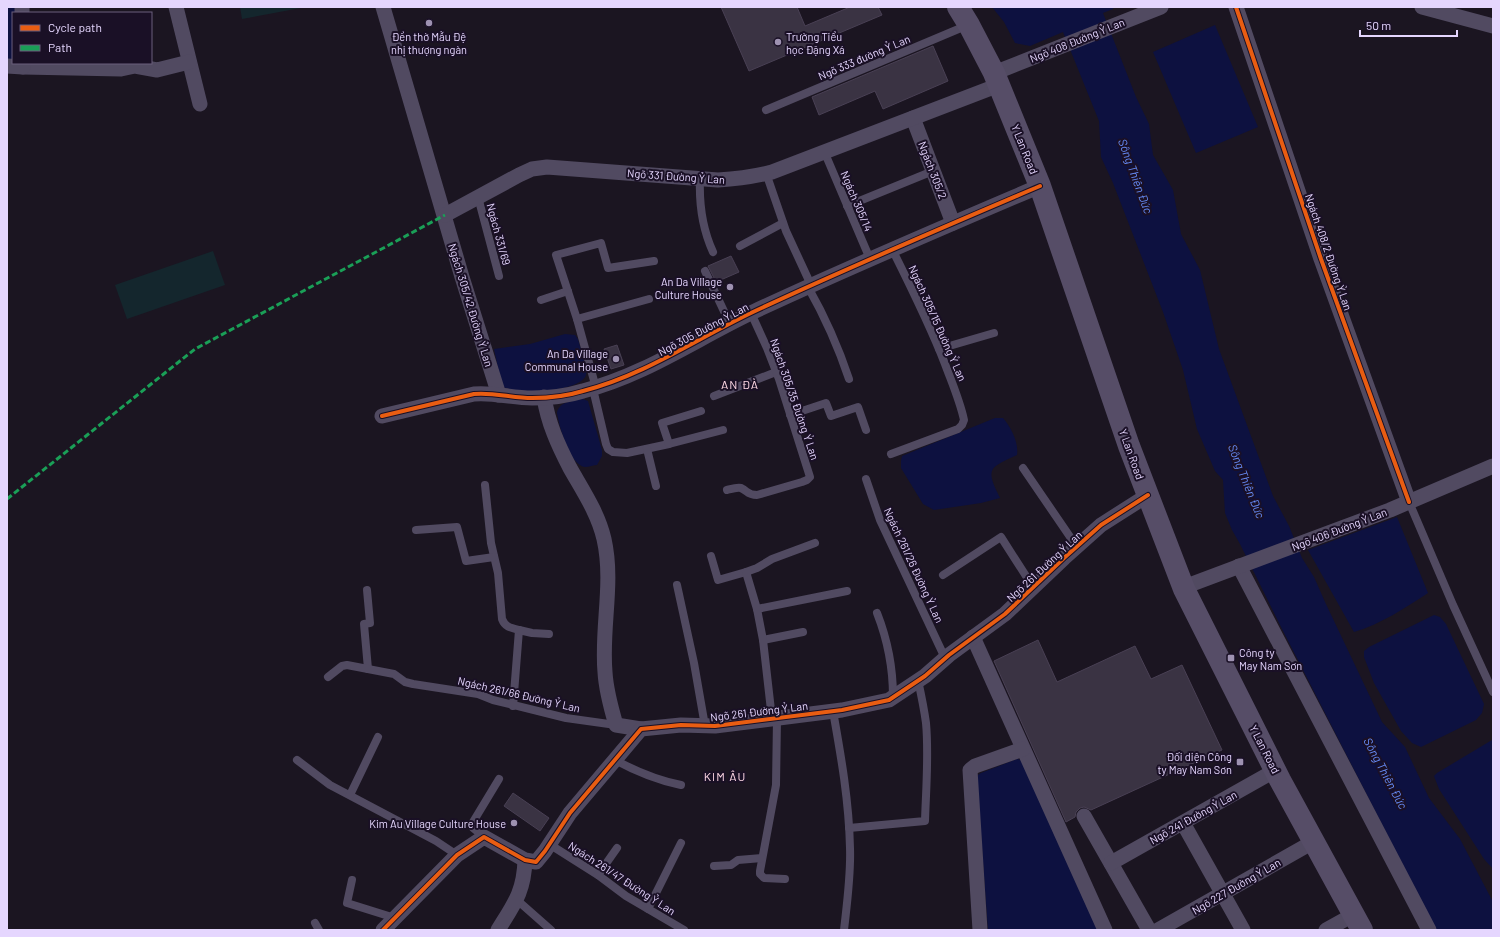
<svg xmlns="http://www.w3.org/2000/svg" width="1500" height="937" viewBox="0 0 1500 937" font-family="Barlow,sans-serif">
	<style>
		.green { fill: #14262d }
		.water { fill: #0d1140 }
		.building { fill: #3a3343; stroke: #494054 }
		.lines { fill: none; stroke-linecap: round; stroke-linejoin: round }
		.service { stroke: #514a61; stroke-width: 8 }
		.minor { stroke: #514a61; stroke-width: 15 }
		.secondary { stroke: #564d67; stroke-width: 22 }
		.quiet { stroke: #1a9f57; stroke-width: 3; stroke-dasharray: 6 3; stroke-linecap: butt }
		.cycleway-casing { stroke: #1a1026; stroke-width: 6 }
		.cycleway { stroke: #e95d12; stroke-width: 4 }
		.poi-dot { fill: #9e92b1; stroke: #1a1026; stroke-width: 1.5 }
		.labels { text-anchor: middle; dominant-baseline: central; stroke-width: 4; stroke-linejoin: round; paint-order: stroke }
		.poi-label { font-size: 11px; fill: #e5d6fe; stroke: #1a1026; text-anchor: end }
		.street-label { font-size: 11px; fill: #e5d6fe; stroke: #1a1026 }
		.water-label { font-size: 12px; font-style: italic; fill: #678dfa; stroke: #1a1026 }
		.neighbourhood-label { font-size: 12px; letter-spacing: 1px; fill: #fed8e5; stroke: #1a1026 }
	</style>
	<rect width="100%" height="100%" fill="#1b1521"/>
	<g class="green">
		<polygon points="240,7 306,7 242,19"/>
		<polygon points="213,251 225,285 127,319 115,285"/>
	</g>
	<g class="water">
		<polygon points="7,7 17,7 17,13 13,13 13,59 7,59"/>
		<polygon points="992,7 1114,7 1113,9 1103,13 1136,97 1149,124 1153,155 1173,190 1181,234 1200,270 1219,349 1273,496 1289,526 1302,558 1314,577 1325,602 1382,722 1405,747 1429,798 1460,839 1493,902 1493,930 1436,930 1282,629 1240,544 1232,530 1225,513 1223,480 1215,471 1197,429 1183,370 1163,312 1113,183 1101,157 1099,121 1063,32 1030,46 1015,43 1004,22"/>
		<polygon points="1215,25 1258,127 1196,153 1153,52"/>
		<path d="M 565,334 L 575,335 L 578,339 C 580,348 588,367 586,375 C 582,389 539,392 526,392 C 518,392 510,389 502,387 L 494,349 L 530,344 Z"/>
		<path d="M 583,399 L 588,401 L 602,450 L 602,456 L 597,465 C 594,465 589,467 585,467 C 569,465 559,425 557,413 C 559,401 574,401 583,399 Z"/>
		<path d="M 995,418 L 1003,418 C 1011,427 1019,443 1017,455 C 989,468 985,468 1000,498 L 981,503 L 934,510 L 923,504 L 901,468 L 901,461 L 902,456 Z"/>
		<path d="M 1397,517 L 1428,593 C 1405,608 1381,624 1354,632 L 1308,550 Z"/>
		<polygon points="1434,615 1440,617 1446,624 1484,704 1482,713 1476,720 1421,747 1412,743 1401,731 1374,683 1364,657 1364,651 1369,647"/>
		<polygon points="1492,740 1493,741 1493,869 1484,859 1439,789 1434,776 1437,773"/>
		<polygon points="1017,759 1021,760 1099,930 988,930 977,779 978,775 981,773"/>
	</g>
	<g class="building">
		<polygon points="721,7 797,7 805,26 850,7 878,7 882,15 749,71"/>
		<polygon points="933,46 948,81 883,109 875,91 819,115 812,97"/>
		<polygon points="731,256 739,272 716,282 708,266"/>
		<polygon points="617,345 624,365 611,369 604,349"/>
		<polygon points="1038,640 1057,682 1135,646 1151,679 1182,665 1222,750 1091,810 1084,807 1080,808 1076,812 1075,817 1066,822 994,661"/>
		<polygon points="513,793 549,818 540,831 504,806"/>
	</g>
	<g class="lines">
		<g class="service">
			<polyline points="766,110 968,25"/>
			<polyline points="824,151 870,259"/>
			<polyline points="766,173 786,231 811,285"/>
			<path d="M 700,179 C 699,205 702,228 713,252"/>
			<polyline points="478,197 499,276"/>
			<polyline points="847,206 933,171"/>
			<polyline points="740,246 783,223"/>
			<polyline points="705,271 730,324"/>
			<path d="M 808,287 C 825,317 838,346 849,379"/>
			<polyline points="541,300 568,291"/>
			<polyline points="577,319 649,299"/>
			<polyline points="939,349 994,333"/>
			<polyline points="596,388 577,319 556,255 601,243 608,268 654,261"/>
			<polyline points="593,389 606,444 608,449 613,452 627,453 669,444 723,430"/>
			<polyline points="714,396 776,372"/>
			<polyline points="790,415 826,403 831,416 858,407 866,430"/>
			<polyline points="669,444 662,423 701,411"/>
			<polyline points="647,449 656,486"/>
			<path d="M 891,454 L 958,429 L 962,425 L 964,420 C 960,401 952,383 945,364 C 930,325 911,287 892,249"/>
			<polyline points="1023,468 1077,547"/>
			<polyline points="866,479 880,520 945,658"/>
			<path d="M 485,485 L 491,543 L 498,573 L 502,619 C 505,627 511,628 519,630 L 513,706"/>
			<path d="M 727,490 C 731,489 737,487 741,488 C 748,491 747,495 757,495 L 802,482 L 807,480 L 810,477 L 779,379 L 767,348 L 751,313"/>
			<polyline points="1409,502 1453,605 1493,692"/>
			<polyline points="416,530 457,527 466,561 494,557"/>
			<polyline points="711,556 718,580 746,572"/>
			<polyline points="943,575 1001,537 1033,587"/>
			<polyline points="677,585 694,663 705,726"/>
			<polyline points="367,590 370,623 364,624 368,669"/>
			<polyline points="757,609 847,591"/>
			<path d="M 877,613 C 888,641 893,667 893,697"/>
			<polyline points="519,630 532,633 549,634"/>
			<polyline points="763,640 803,632"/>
			<polyline points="328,677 342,666 347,665 394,674 405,682 413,684 478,694 493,700 566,718 616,725"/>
			<path d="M 833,711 C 841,756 849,801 850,848 C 851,875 847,903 844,930"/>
			<polyline points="772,719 763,640 757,609 746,572 757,568 772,559 815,543"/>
			<polyline points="777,719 776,785 760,871 760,874 764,878 785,879"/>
			<polyline points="297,760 330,785 436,841 457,855"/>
			<path d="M 615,760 C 637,772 656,780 681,785"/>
			<polyline points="350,795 378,737"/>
			<path d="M 849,828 L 925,821 C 926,788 929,755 926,723 C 924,708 921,694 918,680"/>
			<polyline points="484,837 473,828 473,822 499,779"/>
			<polyline points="549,844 598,875 626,896 684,930"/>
			<polyline points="714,866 731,865 738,860 762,858"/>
			<polyline points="598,875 617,848"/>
			<polyline points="352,880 347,903 395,918"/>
			<polyline points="517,900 551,930"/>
			<polyline points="648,909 681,843"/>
			<polyline points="315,923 319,930"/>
		</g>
		<g class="minor">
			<polyline points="22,7 22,13"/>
			<polyline points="176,7 200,104"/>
			<polyline points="383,7 462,277 499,395"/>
			<polyline points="1236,7 1321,259 1409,502"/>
			<polyline points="1422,7 1493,26"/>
			<polyline points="23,63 23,67 121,69 135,66 157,70 189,62"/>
			<polyline points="7,66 23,67"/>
			<polyline points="994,73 1161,7"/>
			<polyline points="913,118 953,223"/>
			<path d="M 445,215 L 519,175 L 532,169 L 547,167 L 718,180 C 736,179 753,177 772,172 L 999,85"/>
			<path d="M 544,397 C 548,423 558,445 570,468 C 583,491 598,513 604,539 C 614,583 601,628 605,672 C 606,690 611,708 616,725 L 641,729"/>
			<path d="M 382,416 L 474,394 C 493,392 512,398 532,398 C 549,398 567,396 583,391 C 645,375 696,339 753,312 C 847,268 944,227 1040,186"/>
			<polyline points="1239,566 1429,930"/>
			<polyline points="1184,587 1390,510 1493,466"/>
			<polyline points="973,637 1105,930"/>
			<polyline points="1084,816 1149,930"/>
			<polyline points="1183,823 1243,930"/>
			<polyline points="1111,863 1276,770"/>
			<polyline points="383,930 457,855 484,837 525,860 536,862 545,851 570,813 641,729 681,725 715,726 842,710 889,700 925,676 949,655 1005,614 1064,558 1101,525 1148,495"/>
			<path d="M 498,930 C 514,904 524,892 525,860"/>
			<polyline points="980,930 970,770 975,766 1023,749"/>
			<polyline points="1158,930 1313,842"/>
			<polyline points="1326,930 1353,915"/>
		</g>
		<polyline class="secondary" points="958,7 969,25 994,73 1040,186 1129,446 1184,589 1280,780 1362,930"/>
		<polyline class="quiet" points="7,499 195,349 445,215"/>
		<g class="cycleway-casing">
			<g id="cycleway">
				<polyline points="1236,7 1321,259 1409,502"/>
				<path d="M 382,416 L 474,394 C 493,392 512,398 532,398 C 549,398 567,396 583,391 C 645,375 696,339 753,312 C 847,268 944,227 1040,186"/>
				<polyline points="383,930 457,855 484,837 525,860 536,862 545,851 570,813 641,729 681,725 715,726 842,710 889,700 925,676 949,655 1005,614 1064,558 1101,525 1148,495"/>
			</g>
		</g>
		<use href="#cycleway" class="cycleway"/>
	</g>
	<g class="poi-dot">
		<circle cx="429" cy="23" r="4"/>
		<circle cx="778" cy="42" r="4"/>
		<circle cx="730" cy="287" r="4"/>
		<circle cx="616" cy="359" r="4"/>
		<rect x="1227" y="654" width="8" height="8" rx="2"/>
		<rect x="1236" y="758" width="8" height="8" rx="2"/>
		<circle cx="514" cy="823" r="4"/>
	</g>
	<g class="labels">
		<g class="poi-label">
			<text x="429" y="36" text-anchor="middle">Đền thờ Mẫu Đệ<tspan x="429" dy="13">nhị thượng ngàn</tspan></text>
			<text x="786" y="36" text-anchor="start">Trường Tiểu<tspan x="786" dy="13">học Đặng Xá</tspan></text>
			<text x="722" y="281">An Da Village<tspan x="722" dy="13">Culture House</tspan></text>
			<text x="608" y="353">An Da Village<tspan x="608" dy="13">Communal House</tspan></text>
			<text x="1239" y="652" text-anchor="start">Công ty<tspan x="1239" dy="13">May Nam Sơn</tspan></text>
			<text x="1232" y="756">Đối diện Công<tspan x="1232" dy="13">ty May Nam Sơn</tspan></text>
			<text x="506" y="823">Kim Au Village Culture House</text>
		</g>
		<g class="street-label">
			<text transform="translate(1077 40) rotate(-22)">Ngõ 408 Đường Ỷ Lan</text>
			<text transform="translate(864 57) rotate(-23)">Ngõ 333 đường Ỷ Lan</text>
			<text transform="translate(1025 149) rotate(68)">Y Lan Road</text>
			<text transform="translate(933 170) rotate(69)">Ngách 305/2</text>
			<text transform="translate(676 176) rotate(4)">Ngõ 331 Đường Ỷ Lan</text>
			<text transform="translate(857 201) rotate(67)">Ngách 305/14</text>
			<text transform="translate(499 234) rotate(75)">Ngách 331/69</text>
			<text transform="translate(1329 252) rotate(71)">Ngách 408/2 Đường Ỷ Lan</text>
			<text transform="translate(471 305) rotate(73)">Ngách 305/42 Đường Ỷ Lan</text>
			<text transform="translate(938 323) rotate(66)">Ngách 305/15 Đường Ỷ Lan</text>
			<text transform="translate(703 329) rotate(-28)">Ngõ 305 Đường Ỷ Lan</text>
			<text transform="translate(795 399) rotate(71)">Ngách 305/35 Đường Ỷ Lan</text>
			<text transform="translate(1132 454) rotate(70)">Y Lan Road</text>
			<text transform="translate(1339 529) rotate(-21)">Ngõ 406 Đường Ỷ Lan</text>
			<text transform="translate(914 565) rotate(65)">Ngách 261/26 Đường Ỷ Lan</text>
			<text transform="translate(1044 566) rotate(-43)">Ngõ 261 Đường Ỷ Lan</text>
			<text transform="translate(519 694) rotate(13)">Ngách 261/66 Đường Ỷ Lan</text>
			<text transform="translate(759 711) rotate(-7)">Ngõ 261 Đường Ỷ Lan</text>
			<text transform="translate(1265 749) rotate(63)">Y Lan Road</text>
			<text transform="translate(1193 817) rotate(-29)">Ngõ 241 Đường Ỷ Lan</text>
			<text transform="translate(622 878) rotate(33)">Ngách 261/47 Đường Ỷ Lan</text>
			<text transform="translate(1236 886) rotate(-30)">Ngõ 227 Đường Ỷ Lan</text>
		</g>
		<g class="water-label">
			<text transform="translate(1136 176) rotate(70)">Sông Thiên Đức</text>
			<text transform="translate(1247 481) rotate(68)">Sông Thiên Đức</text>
			<text transform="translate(1386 773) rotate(62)">Sông Thiên Đức</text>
		</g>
		<g class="neighbourhood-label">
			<text x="740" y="384">AN ĐÀ</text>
			<text x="725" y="776">KIM ÂU</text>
		</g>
	</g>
	<rect width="1500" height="937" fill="none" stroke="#e5d6fe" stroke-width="16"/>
	<rect x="12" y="12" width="140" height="52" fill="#1a1026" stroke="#6b5f7c"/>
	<rect x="20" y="25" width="20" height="6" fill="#e95d12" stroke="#6b5f7c"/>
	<text x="48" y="32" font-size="12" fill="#e5d6fe">Cycle path</text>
	<rect x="20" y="45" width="20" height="6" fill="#1a9f57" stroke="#6b5f7c"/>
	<text x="48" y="52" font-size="12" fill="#e5d6fe">Path</text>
	<path d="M1360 30v6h97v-6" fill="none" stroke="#e5d6fe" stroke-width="2"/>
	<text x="1366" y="30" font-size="12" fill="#e5d6fe" stroke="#1a1026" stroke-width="3" paint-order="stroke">50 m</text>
</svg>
